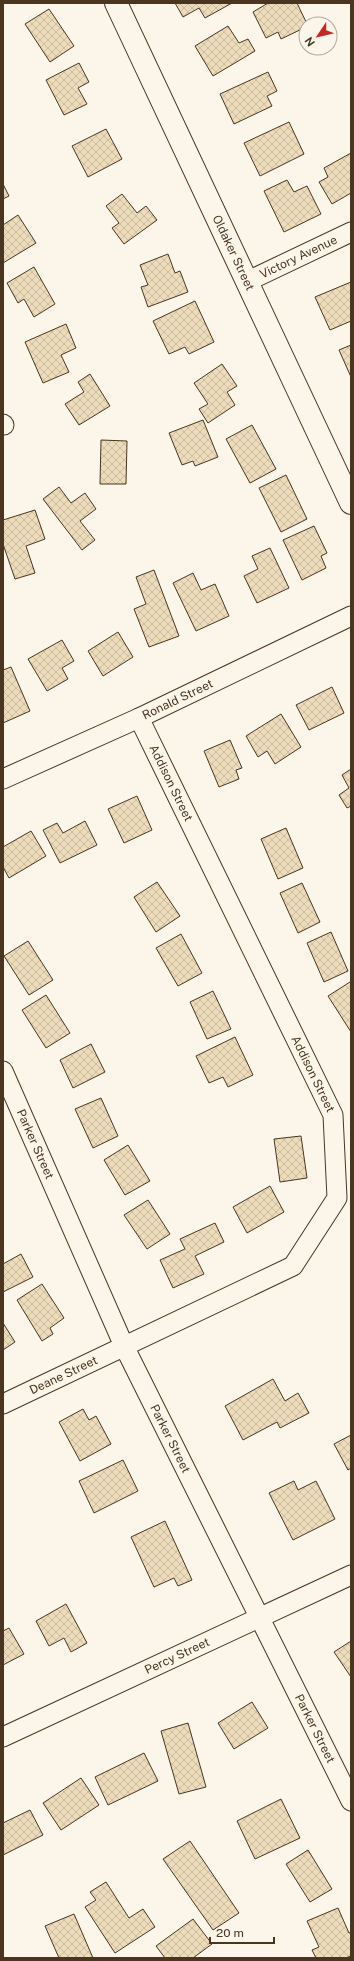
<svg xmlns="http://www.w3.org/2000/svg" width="354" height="1961" viewBox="0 0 354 1961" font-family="'Public Sans',sans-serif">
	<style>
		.building { fill: url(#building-cross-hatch); stroke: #4a3520 }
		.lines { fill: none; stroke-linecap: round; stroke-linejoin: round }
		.minor-casing { stroke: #4a3520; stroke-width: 21 }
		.tertiary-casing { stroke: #4a3520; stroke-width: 24 }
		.minor { stroke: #fbf6e9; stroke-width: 19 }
		.tertiary { stroke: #fbf6e9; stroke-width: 22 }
		.labels { text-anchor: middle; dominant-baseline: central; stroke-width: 3; stroke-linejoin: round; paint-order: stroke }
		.street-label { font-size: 12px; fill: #4a3520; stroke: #fbf6e9 }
	</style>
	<defs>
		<pattern id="building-cross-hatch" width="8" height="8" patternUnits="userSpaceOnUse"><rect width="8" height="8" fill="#ecdcbc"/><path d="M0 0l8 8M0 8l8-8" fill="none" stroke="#ccbda1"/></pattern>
	</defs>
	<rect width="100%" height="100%" fill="#fbf6e9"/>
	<g class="building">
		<polygon points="175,3 232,3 205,18 199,8 183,17"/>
		<polygon points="268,3 297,3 307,24 306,27 281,39 278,32 266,38 253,12"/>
		<polygon points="49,9 74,46 50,62 25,24"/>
		<polygon points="228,26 239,43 248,39 255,51 213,76 195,46"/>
		<polygon points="79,63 89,82 78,88 87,104 64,115 46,80"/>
		<polygon points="268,72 277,91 267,96 272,106 234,124 220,94"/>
		<polygon points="289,122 304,154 260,176 244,143"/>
		<polygon points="106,129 122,159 88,177 72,146"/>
		<polygon points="351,153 351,193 332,204 319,182 328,177 324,168"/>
		<polygon points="287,180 294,192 307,186 321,214 284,232 264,191"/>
		<polygon points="3,184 9,196 3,199"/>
		<polygon points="122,194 137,213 146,206 157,220 124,244 112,228 119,223 106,206"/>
		<polygon points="18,215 36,243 3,263 3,225"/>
		<polygon points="168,254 175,273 180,271 188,292 148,307 141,287 148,285 140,265"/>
		<polygon points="34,267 55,304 34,317 24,299 18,303 7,283"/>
		<polygon points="351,282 351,321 330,330 315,297"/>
		<polygon points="195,301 214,342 189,354 185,347 169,354 153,321"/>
		<polygon points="66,324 76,348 61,355 69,372 43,383 25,342"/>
		<polygon points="351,345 351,377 339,350"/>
		<polygon points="222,364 237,386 227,392 235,405 208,423 199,409 208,404 194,383"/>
		<polygon points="90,374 110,406 79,425 65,404 84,392 78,382"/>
		<polygon points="203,420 218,457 195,466 193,461 182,465 169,433"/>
		<polygon points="252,425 276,469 250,483 226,439"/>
		<polygon points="101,440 127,441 126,484 100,484"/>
		<polygon points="286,475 307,519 281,532 259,488"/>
		<polygon points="59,487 71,503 85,493 96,509 80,521 95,540 82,550 43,499"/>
		<polygon points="35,510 45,539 26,546 35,573 15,579 3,544 3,520"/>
		<polygon points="314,526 327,553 321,556 326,568 302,580 283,540"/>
		<polygon points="270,548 289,588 257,603 244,576 258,569 252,556"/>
		<polygon points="154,570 179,636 149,647 134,609 146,604 136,577"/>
		<polygon points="193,573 201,590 215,584 229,616 196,631 173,583"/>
		<polygon points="118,632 133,657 103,676 88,651"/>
		<polygon points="62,640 74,661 62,668 68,679 47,691 28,659"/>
		<polygon points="11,667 30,711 3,723 3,670"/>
		<polygon points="332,687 344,713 309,730 296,705"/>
		<polygon points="281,714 301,747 275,764 267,751 258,757 246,736"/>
		<polygon points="230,740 242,768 236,770 239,779 219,787 204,751"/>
		<polygon points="351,769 351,806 347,808 339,795 349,788 342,775"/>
		<polygon points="137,796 152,830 124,843 108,809"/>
		<polygon points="85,821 97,845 60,863 43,830 57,823 63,833"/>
		<polygon points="286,828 303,868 278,879 261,839"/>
		<polygon points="31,831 46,856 9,878 3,867 3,847"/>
		<polygon points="157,882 180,916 156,932 134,897"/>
		<polygon points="302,883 320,922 298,933 280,893"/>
		<polygon points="331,932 348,971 324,982 307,943"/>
		<polygon points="181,934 202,973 178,986 156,948"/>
		<polygon points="28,941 53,980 29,995 4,956"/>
		<polygon points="350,982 351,984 351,1032 328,996"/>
		<polygon points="213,991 231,1029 207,1039 190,1002"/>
		<polygon points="46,995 70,1033 46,1048 22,1010"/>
		<polygon points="235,1037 253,1075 228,1087 223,1077 209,1083 196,1056"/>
		<polygon points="91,1044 105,1072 73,1088 60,1060"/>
		<polygon points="101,1098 118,1136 93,1148 75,1109"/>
		<polygon points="301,1136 307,1178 280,1182 274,1139"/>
		<polygon points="128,1145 150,1181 125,1195 104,1160"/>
		<polygon points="270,1186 284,1212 247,1233 233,1207"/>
		<polygon points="148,1200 170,1234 147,1249 124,1215"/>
		<polygon points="215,1223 224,1242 195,1256 204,1274 173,1288 160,1260 185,1249 180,1239"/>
		<polygon points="21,1254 33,1277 3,1292 3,1264"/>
		<polygon points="42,1284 64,1318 50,1328 53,1334 42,1341 17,1300"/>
		<polygon points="3,1323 15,1342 3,1350"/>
		<polygon points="273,1379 285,1401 298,1393 309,1413 280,1428 277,1422 243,1440 225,1406"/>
		<polygon points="83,1409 89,1420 96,1416 111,1444 80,1461 59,1422"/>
		<polygon points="351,1435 351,1468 348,1470 334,1444"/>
		<polygon points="123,1460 138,1491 94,1513 79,1481"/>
		<polygon points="294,1481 298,1490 316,1481 335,1519 293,1540 269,1493"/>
		<polygon points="165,1521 192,1580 178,1586 174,1578 154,1587 131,1537"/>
		<polygon points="66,1604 87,1643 71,1652 64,1638 49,1646 36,1621"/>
		<polygon points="9,1628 24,1654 3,1665 3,1631"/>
		<polygon points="351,1641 351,1677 334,1652"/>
		<polygon points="252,1702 268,1728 234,1749 218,1723"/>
		<polygon points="188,1723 206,1787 179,1794 161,1731"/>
		<polygon points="144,1753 158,1781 108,1805 95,1777"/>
		<polygon points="81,1778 99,1805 61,1830 43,1803"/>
		<polygon points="281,1799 300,1838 255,1859 237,1821"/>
		<polygon points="30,1810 43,1835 3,1855 3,1823"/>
		<polygon points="190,1841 239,1913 213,1930 163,1859"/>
		<polygon points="308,1850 332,1889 310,1902 286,1864"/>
		<polygon points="106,1882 129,1918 143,1909 155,1927 115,1953 85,1907 96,1900 90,1892"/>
		<polygon points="338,1908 349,1933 351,1932 351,1956 346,1958 316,1958 312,1950 319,1947 307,1921"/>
		<polygon points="74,1914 93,1958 59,1958 45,1926"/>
		<polygon points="193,1919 212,1944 193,1958 165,1958 156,1946"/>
	</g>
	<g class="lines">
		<g class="minor-casing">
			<g id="minor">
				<path id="s1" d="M 246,282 L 351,232"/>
				<polyline points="3,424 4,425"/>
				<path id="s2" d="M 3,779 L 139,718 L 351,616"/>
				<path id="s3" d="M 3,1071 L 124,1346 L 351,1801"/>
				<path id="s4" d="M 3,1404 L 293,1266 L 337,1198 L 333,1115 L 139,718"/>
				<path id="s5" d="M 3,1737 L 351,1575"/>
			</g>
		</g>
		<g class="tertiary-casing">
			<g id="tertiary">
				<path id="s6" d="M 116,3 L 351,503"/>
			</g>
		</g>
		<use href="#minor" class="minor"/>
		<use href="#tertiary" class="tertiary"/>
	</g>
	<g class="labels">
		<g class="street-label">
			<text stroke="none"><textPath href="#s6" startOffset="276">Oldaker Street</textPath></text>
			<text stroke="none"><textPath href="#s1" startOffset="58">Victory Avenue</textPath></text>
			<text stroke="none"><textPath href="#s2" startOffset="192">Ronald Street</textPath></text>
			<text transform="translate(171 783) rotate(64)">Addison Street</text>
			<text transform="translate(313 1074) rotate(64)">Addison Street</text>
			<text stroke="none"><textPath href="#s3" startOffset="80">Parker Street</textPath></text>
			<text stroke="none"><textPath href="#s4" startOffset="67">Deane Street</textPath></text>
			<text stroke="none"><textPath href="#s3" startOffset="404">Parker Street</textPath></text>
			<text stroke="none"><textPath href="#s5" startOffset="192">Percy Street</textPath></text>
			<text stroke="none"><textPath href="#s3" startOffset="728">Parker Street</textPath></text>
		</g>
	</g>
	<rect width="354" height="1961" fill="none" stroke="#4a3520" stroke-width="8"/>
	<g transform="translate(318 36) rotate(235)"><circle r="19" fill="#fbf6e9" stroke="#b4a999"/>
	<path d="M0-3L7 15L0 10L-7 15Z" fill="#c62828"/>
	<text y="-6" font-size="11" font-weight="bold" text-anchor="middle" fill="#4a3520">N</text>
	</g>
	<path d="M210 1937v6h64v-6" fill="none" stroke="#4a3520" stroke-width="2"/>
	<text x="216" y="1937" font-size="12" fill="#4a3520" stroke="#fbf6e9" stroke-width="3" paint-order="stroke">20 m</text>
</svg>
